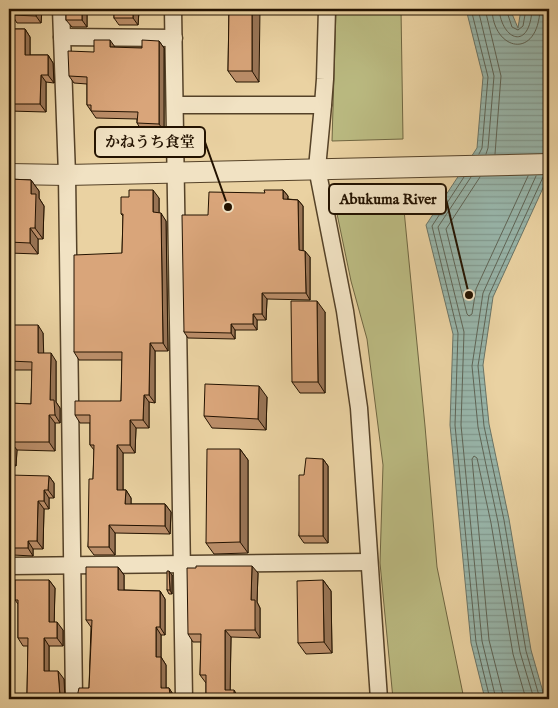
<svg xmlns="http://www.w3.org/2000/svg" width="558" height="708" viewBox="0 0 558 708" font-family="'IM FELL English','Noto Serif JP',serif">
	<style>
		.park { fill: #bbbb82; stroke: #6f6641 }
		.water { fill: url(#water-rules); stroke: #697467 }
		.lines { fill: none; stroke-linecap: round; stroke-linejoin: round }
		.shore { stroke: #5e6456; stroke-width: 1 }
		.minor-casing { stroke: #554228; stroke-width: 19 }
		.tertiary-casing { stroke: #554228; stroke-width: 22 }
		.minor { stroke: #f1e2c3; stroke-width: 16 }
		.tertiary { stroke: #f1e2c3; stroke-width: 20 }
		.wall { fill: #bb8e69; stroke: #231200 }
		.shaded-wall { fill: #987455; stroke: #231200 }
		.building { fill: #d9a57a; stroke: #231200 }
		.leader { fill: none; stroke: #231200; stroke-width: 2 }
		.callout-dot { fill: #231200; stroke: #f1e2c3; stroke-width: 2 }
		.callout { fill: #f1e2c3; stroke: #231200; stroke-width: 2 }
		.callout-label { font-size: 15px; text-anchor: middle; font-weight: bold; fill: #231200 }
	</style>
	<defs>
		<pattern id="water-rules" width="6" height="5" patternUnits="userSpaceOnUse" patternTransform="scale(1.25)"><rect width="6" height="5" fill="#98b6ab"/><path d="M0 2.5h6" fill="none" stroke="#839b91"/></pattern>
	</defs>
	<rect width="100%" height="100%" fill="#ead2a2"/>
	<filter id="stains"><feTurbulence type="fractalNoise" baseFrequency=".004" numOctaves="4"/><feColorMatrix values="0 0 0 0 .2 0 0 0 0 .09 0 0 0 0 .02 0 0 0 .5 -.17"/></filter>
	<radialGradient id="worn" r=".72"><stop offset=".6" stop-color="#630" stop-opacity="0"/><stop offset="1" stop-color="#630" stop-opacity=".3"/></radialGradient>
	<g class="park">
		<polygon points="336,9 401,9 403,139 332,141"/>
		<polygon points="336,209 404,210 425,426 437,567 464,699 393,699 380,563 383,465 367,339 351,281"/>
	</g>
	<polygon class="water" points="466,9 510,9 518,28 521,9 549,9 549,175 493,297 483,365 489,424 509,519 531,650 545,699 485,699 471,643 450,425 453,334 426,225 477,148 483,77"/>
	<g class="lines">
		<g class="shore">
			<polyline points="471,9 488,77 482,148 479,154"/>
			<polyline points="478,9 494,76 488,148 486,154"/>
			<polyline points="485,9 501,76 495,154"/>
			<path d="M 492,9 C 493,51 538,61 540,9"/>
			<path d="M 499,9 C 502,41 530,51 532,9"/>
			<polyline points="506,9 512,27 518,30 523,26 526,9"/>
			<polyline points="464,177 432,226 458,333 455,425 476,642 490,699"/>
			<polyline points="471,177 438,227 464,332 461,425 482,641 496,699"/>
			<polyline points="480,177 446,229 467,314 469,316 472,314 476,289 528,176"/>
			<polyline points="504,699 489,640 472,459 474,456 477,458 491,523 513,654 526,699"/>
			<polyline points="534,699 520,652 498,522 478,427 472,366 483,293 536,176"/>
			<polyline points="540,699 526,651 504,520 484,426 478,366 489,295 544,175"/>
		</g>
		<g class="minor-casing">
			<g id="minor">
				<polyline points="61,9 67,175 74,699"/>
				<polyline points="173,9 184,699"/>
				<polyline points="62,37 174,38"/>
				<polyline points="175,105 323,105 325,79 327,9"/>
				<polyline points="323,105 317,168 345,311 359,408 379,699"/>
				<polyline points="9,566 369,562"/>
			</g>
		</g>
		<g class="tertiary-casing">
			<polyline id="tertiary" points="9,174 67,175 549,164"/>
		</g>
		<use href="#minor" class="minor"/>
		<use href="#tertiary" class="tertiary"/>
	</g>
	<g class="wall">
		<polygon points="42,9 41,23 17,23 12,15"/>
		<polygon points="66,9 162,9 162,11 139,11 138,25 119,25 114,18 114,12 87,12 87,27 72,27 66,20"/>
		<polygon points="229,9 259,82 236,82 228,71"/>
		<polygon points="9,29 25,29 30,37 30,55 48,55 53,63 54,83 46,82 46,112 9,111"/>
		<polygon points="159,41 164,48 164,131 142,131 137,123 137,119 96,118 87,105 87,84 74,83 69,76 94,52 115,48 142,48"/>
		<polygon points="9,179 31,180 39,191 39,198 44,206 43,239 38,239 38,254 9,253"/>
		<polygon points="283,190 288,196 288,199 298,200 303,206 303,250 310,257 310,300 267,299 266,320 257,320 257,330 235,330 235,339 188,338 184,332 208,215 265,193"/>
		<polygon points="159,198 159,213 166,221 168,351 155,351 155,403 149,402 149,428 136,428 135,453 123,453 123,490 126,490 131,498 131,504 165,504 171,512 170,534 115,533 115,555 94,555 88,547 93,479 94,450 90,445 90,423 80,423 75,415 121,401 122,360 79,360 74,352 122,253 123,216 121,214"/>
		<polygon points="325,312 325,393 300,393 292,382"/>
		<polygon points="9,325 43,333 43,353 56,361 56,402 60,408 60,423 55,423 55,451 17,450 16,466 9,466 9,403 31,404 32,370 12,370 9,364"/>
		<polygon points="267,397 266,430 212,428 204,416"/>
		<polygon points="240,449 248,460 248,553 214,554 206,543"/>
		<polygon points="323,459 328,466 328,543 304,543 299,536 304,475"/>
		<polygon points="49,476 54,483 54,498 49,498 49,509 44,509 43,549 33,549 33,556 13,555 9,550 9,548"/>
		<polygon points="118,567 124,575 124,590 160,591 165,599 165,635 161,635 161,657 166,665 166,688 169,688 174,696 175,699 73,699 89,688 91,627 86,620"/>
		<polygon points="258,573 257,602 260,608 260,638 231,637 230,690 239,698 239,699 206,699 206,683 200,675 201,642 193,642 188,634"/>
		<polygon points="172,575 172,594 169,594 167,590"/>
		<polygon points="49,580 55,588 54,622 63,630 63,646 49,646 49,671 64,679 65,699 18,699 27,694 28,646 23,646 18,638 18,604 15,600"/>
		<polygon points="323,580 331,591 332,653 306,654 298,643"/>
	</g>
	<g class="shaded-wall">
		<polygon points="36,9 42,9 41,23 36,16"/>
		<polygon points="82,9 85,9 87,12 87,27 82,20"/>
		<polygon points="133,9 137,9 139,11 138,25 133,18"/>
		<polygon points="252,9 260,9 259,82 252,71"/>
		<polygon points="25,29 30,37 30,62 25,55"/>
		<polygon points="110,40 115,47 110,47"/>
		<polygon points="159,41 164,48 164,131 159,124"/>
		<polygon points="48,55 53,63 54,83 48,75"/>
		<polygon points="41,75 46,82 46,112 40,104"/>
		<polygon points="31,180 39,191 39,198 44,206 43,239 35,228 31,194"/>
		<polygon points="153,190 159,198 159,220 153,212"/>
		<polygon points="283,190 288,196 287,205 283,199"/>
		<polygon points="298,200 303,206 303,257 299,250"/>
		<polygon points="161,213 166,221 168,351 163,343"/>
		<polygon points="30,228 38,239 38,254 30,243"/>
		<polygon points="305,251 310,257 310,300 306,293"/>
		<polygon points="262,293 267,299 266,320 262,314"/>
		<polygon points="317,301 325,312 325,393 318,382"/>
		<polygon points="253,314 257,320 257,330 253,324"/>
		<polygon points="231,324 235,330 235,339 231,333"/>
		<polygon points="38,325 43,333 44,361 38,353"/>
		<polygon points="150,343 155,351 155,403 149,395"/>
		<polygon points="51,353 56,361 56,402 60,408 60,423 55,415 50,400"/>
		<polygon points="259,386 267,397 266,430 258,419"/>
		<polygon points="144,395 149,402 149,428 143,420"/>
		<polygon points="49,415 55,423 55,451 49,442"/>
		<polygon points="130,420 136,428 135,453 130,445"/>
		<polygon points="11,442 17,450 16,466 11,458"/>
		<polygon points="117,445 123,453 123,498 117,490"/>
		<polygon points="240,449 248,460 248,553 240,542"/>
		<polygon points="323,459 328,466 328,543 323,536"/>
		<polygon points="49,476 54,483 54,498 48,490"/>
		<polygon points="44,490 49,498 49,509 44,501"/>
		<polygon points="126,490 131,498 131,511 125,504"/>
		<polygon points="38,501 44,509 43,549 37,541"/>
		<polygon points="165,504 171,512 170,534 165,526"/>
		<polygon points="109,525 115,533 115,555 109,547"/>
		<polygon points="28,541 33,549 33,556 28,548"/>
		<polygon points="252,566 258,573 257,602 260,608 260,638 255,630 251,600"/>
		<polygon points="118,567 124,575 124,598 118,590"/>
		<polygon points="169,571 172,575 172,594 170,590"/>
		<polygon points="49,580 55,588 54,630 49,622"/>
		<polygon points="323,580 331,591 332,653 324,642"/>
		<polygon points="160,591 165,599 165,635 160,627"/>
		<polygon points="57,622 63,630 63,646 57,638"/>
		<polygon points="156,627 161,635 161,657 166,665 166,696 161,688 156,657"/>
		<polygon points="225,630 231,637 230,698 225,690"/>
		<polygon points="44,638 49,646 49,679 44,671"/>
		<polygon points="58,671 64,679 65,699 62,699 60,696"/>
		<polygon points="169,688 174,696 175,699 171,699"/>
		<polygon points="234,690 239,698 239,699 234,699"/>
	</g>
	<g class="building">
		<polygon points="12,9 36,9 36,16 12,15"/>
		<rect x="66" y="9" width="16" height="11"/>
		<rect x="114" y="9" width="19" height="9"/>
		<polygon points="229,9 252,9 252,71 228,71"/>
		<polygon points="9,29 25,29 25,55 48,55 48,75 41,75 40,104 9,104"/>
		<polygon points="94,40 110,40 110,47 142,48 142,40 159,41 159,124 137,123 138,112 91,111 91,105 87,105 87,77 69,76 68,51 94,52"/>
		<polygon points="9,179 31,180 31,194 36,194 35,228 30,228 30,243 9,242"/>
		<polygon points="129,190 153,190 153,212 161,213 163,343 150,343 149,395 144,395 143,420 130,420 130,445 117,445 117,490 126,490 125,504 165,504 165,526 109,525 109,547 88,547 89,479 93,479 94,445 90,445 90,415 75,415 75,401 121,401 122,352 74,352 74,255 122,253 123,214 121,214 121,197 129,197"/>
		<polygon points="264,190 283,190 283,199 298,200 299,250 305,251 306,293 262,293 262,314 253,314 253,324 231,324 231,333 184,332 182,215 208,215 209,192 265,193"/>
		<polygon points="291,301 317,301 318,382 292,382"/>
		<polygon points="9,325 38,325 38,353 51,353 50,400 54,400 55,415 49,415 49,442 11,442 11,458 9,458 9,403 31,404 32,362 9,361"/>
		<polygon points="205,384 259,386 258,419 204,416"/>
		<polygon points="207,449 240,449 240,542 206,543"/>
		<polygon points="306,458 323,459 323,536 299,536 299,475 304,475"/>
		<polygon points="9,475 49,476 48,490 44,490 44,501 38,501 37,541 28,541 28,548 9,548"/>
		<polygon points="196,566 252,566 251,600 255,600 255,630 225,630 225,690 234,690 234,699 206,699 206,675 200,675 201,634 188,634 187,568 196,568"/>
		<polygon points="86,567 118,567 118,590 160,591 160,627 156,627 156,657 161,657 161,688 169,688 171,699 73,699 77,697 79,688 89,688 92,620 86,620"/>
		<polygon points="167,571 169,571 170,590 167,590"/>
		<polygon points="15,580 49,580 49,622 57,622 57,638 44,638 44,671 58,671 60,696 63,699 18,699 18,694 27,694 28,638 18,638 18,600 15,600"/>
		<polygon points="323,580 324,642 298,643 297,581"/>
	</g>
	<path class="leader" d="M228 207L205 142M469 295L446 199"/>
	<g class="callout-dot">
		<circle cx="228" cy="207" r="5"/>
		<circle cx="469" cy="295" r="5"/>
	</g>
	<g class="callout">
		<rect x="95" y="127" width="110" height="30" rx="5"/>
		<rect x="329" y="184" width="117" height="30" rx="5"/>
	</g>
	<g class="callout-label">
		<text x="150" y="147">かねうち食堂</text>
		<text x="388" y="204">Abukuma River</text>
	</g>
	<rect width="558" height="708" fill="none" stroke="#ead2a2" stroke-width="30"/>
	<rect x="10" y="10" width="538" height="688" fill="none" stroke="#231200" stroke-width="2.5"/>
	<rect x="15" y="15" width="528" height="678" fill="none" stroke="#231200"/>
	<rect width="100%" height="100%" filter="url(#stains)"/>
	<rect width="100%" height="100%" fill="url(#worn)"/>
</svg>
